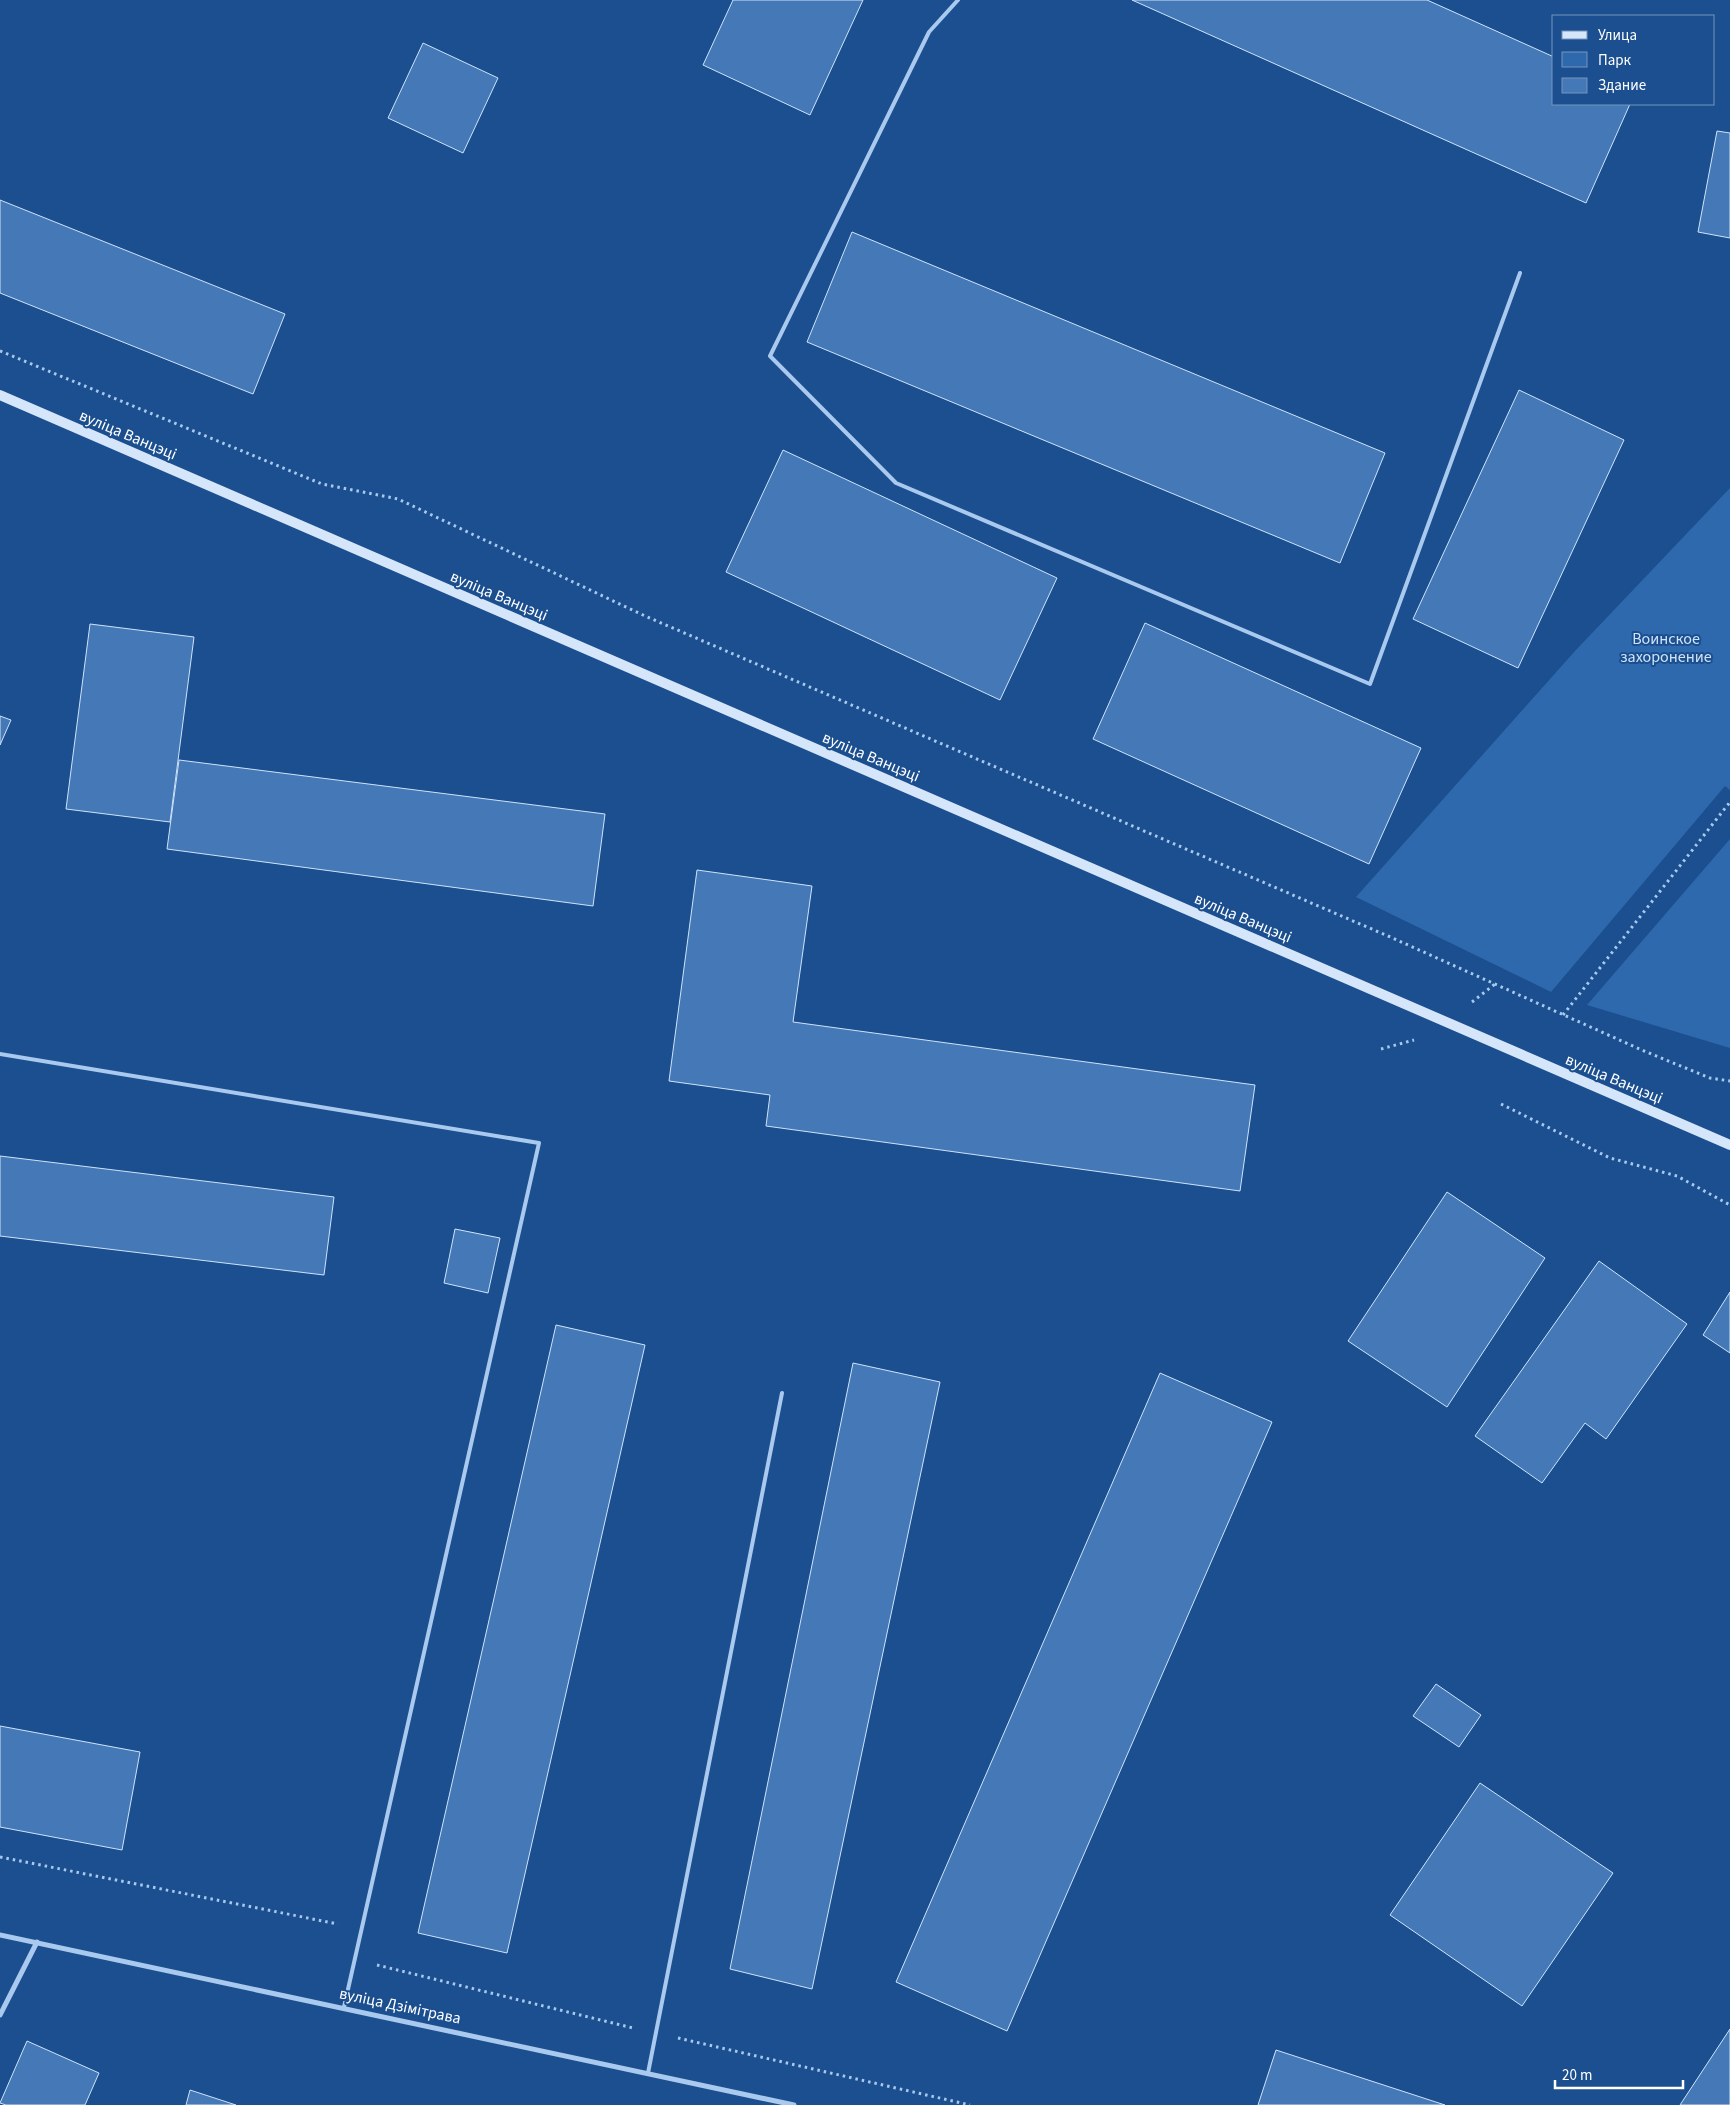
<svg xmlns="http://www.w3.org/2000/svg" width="1730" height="2105" viewBox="0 0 1730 2105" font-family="'Source Sans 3',sans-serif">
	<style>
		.green { fill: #2e69ad }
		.building { fill: #4478b7; stroke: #cfe3fa }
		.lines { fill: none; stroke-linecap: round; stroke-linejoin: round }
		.path { stroke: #a9c9ee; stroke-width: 3; stroke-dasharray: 2.5 4; stroke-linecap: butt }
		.service { stroke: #a9c9ee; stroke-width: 4 }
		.minor { stroke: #a9c9ee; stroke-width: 5 }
		.secondary { stroke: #d6e6fa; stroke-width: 10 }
		.labels { text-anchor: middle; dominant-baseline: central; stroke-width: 4; stroke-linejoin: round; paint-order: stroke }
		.street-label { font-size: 16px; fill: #fff; stroke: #1b4f8f }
		.park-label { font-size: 16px; fill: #cfe3fa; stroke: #1b4f8f }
	</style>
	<rect width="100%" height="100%" fill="#1b4f8f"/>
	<g class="green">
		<polygon points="1730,488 1730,790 1725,786 1551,992 1356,897 1575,651"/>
		<polygon points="1730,839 1730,1048 1587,1005"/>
	</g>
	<g class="building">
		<polygon points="733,0 863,0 810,115 703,65"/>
		<polygon points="1132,0 1427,0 1554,57 1554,104 1630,104 1586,203"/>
		<polygon points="423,43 498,78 463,153 388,118"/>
		<polygon points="1717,131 1730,133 1730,238 1698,232"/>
		<polygon points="0,200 285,314 253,394 0,293"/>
		<polygon points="852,232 1385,453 1340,563 807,342"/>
		<polygon points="1519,390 1624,440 1518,668 1413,619"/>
		<polygon points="783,450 1057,578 1000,700 726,572"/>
		<polygon points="1145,623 1421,748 1369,864 1093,739"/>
		<polygon points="90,624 194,637 170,822 66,809"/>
		<polygon points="0,716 11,720 0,745"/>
		<polygon points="179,760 605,814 593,906 167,849"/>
		<polygon points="697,870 812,886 793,1022 1255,1085 1240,1191 766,1126 770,1095 669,1081"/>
		<polygon points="0,1156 334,1197 324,1275 0,1236"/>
		<polygon points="1447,1192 1545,1258 1447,1407 1348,1341"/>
		<polygon points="455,1229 500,1238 488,1293 444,1283"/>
		<polygon points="1599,1261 1687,1324 1606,1439 1585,1423 1542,1483 1475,1436"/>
		<polygon points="1730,1292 1730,1353 1703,1335"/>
		<polygon points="556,1325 645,1345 507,1953 418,1933"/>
		<polygon points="853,1363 940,1382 812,1989 730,1969"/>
		<polygon points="1160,1373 1272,1422 1007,2031 896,1982"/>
		<polygon points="1436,1684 1481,1715 1459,1747 1413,1716"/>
		<polygon points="0,1726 140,1752 122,1850 0,1827"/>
		<polygon points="1480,1783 1613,1873 1522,2006 1390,1915"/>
		<polygon points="1730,2029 1730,2105 1680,2105"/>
		<polygon points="27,2041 99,2073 85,2105 6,2105 0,2103"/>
		<polygon points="1276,2050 1445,2105 1258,2105"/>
		<polygon points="190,2090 236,2105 186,2105"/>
	</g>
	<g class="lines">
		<g class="path">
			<polyline points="0,351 322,484 398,499 645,616 1388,936 1644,1051 1710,1078 1730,1081"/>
			<polyline points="1472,1002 1495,984"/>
			<polyline points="1563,1015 1730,802"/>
			<polyline points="1381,1049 1414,1040"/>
			<polyline points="1501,1104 1610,1158 1677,1176 1730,1205"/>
			<polyline points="0,1857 338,1924"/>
			<polyline points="377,1965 633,2028"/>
			<polyline points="678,2038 970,2105"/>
		</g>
		<g class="service">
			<polyline points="958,0 929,32 770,356 896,483 1370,684 1520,273"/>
			<polyline points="0,1054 539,1143 344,2007"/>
			<polyline points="648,2073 782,1393"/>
		</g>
		<g class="minor">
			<polyline points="0,1935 794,2105"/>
			<polyline points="0,2015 37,1942"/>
		</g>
		<polyline class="secondary" points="0,395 1730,1145"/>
	</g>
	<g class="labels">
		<g class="street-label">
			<text transform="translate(128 435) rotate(23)">вуліца Ванцэці</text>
			<text transform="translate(499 596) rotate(23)">вуліца Ванцэці</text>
			<text transform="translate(871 757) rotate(23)">вуліца Ванцэці</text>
			<text transform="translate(1243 918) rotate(23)">вуліца Ванцэці</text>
			<text transform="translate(1614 1079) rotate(23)">вуліца Ванцэці</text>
			<text transform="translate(400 2006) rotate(12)">вуліца Дзімітрава</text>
		</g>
		<g class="park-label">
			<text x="1666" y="639">Воинское<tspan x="1666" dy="18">захоронение</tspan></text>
		</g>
	</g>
	<rect x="1552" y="15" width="162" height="90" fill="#1b4f8f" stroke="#7695bc"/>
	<rect x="1562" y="31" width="25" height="8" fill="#d6e6fa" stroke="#7695bc"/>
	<text x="1598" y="40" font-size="15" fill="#ffffff">Улица</text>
	<rect x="1562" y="52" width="25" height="15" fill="#2e69ad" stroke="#7695bc"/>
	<text x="1598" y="65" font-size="15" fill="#ffffff">Парк</text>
	<rect x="1562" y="78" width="25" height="15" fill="#4478b7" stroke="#7695bc"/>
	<text x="1598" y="90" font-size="15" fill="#ffffff">Здание</text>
	<path d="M1555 2080v8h128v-8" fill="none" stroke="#ffffff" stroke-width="2.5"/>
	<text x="1562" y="2080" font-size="15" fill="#ffffff" stroke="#1b4f8f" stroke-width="4" paint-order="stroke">20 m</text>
</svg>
